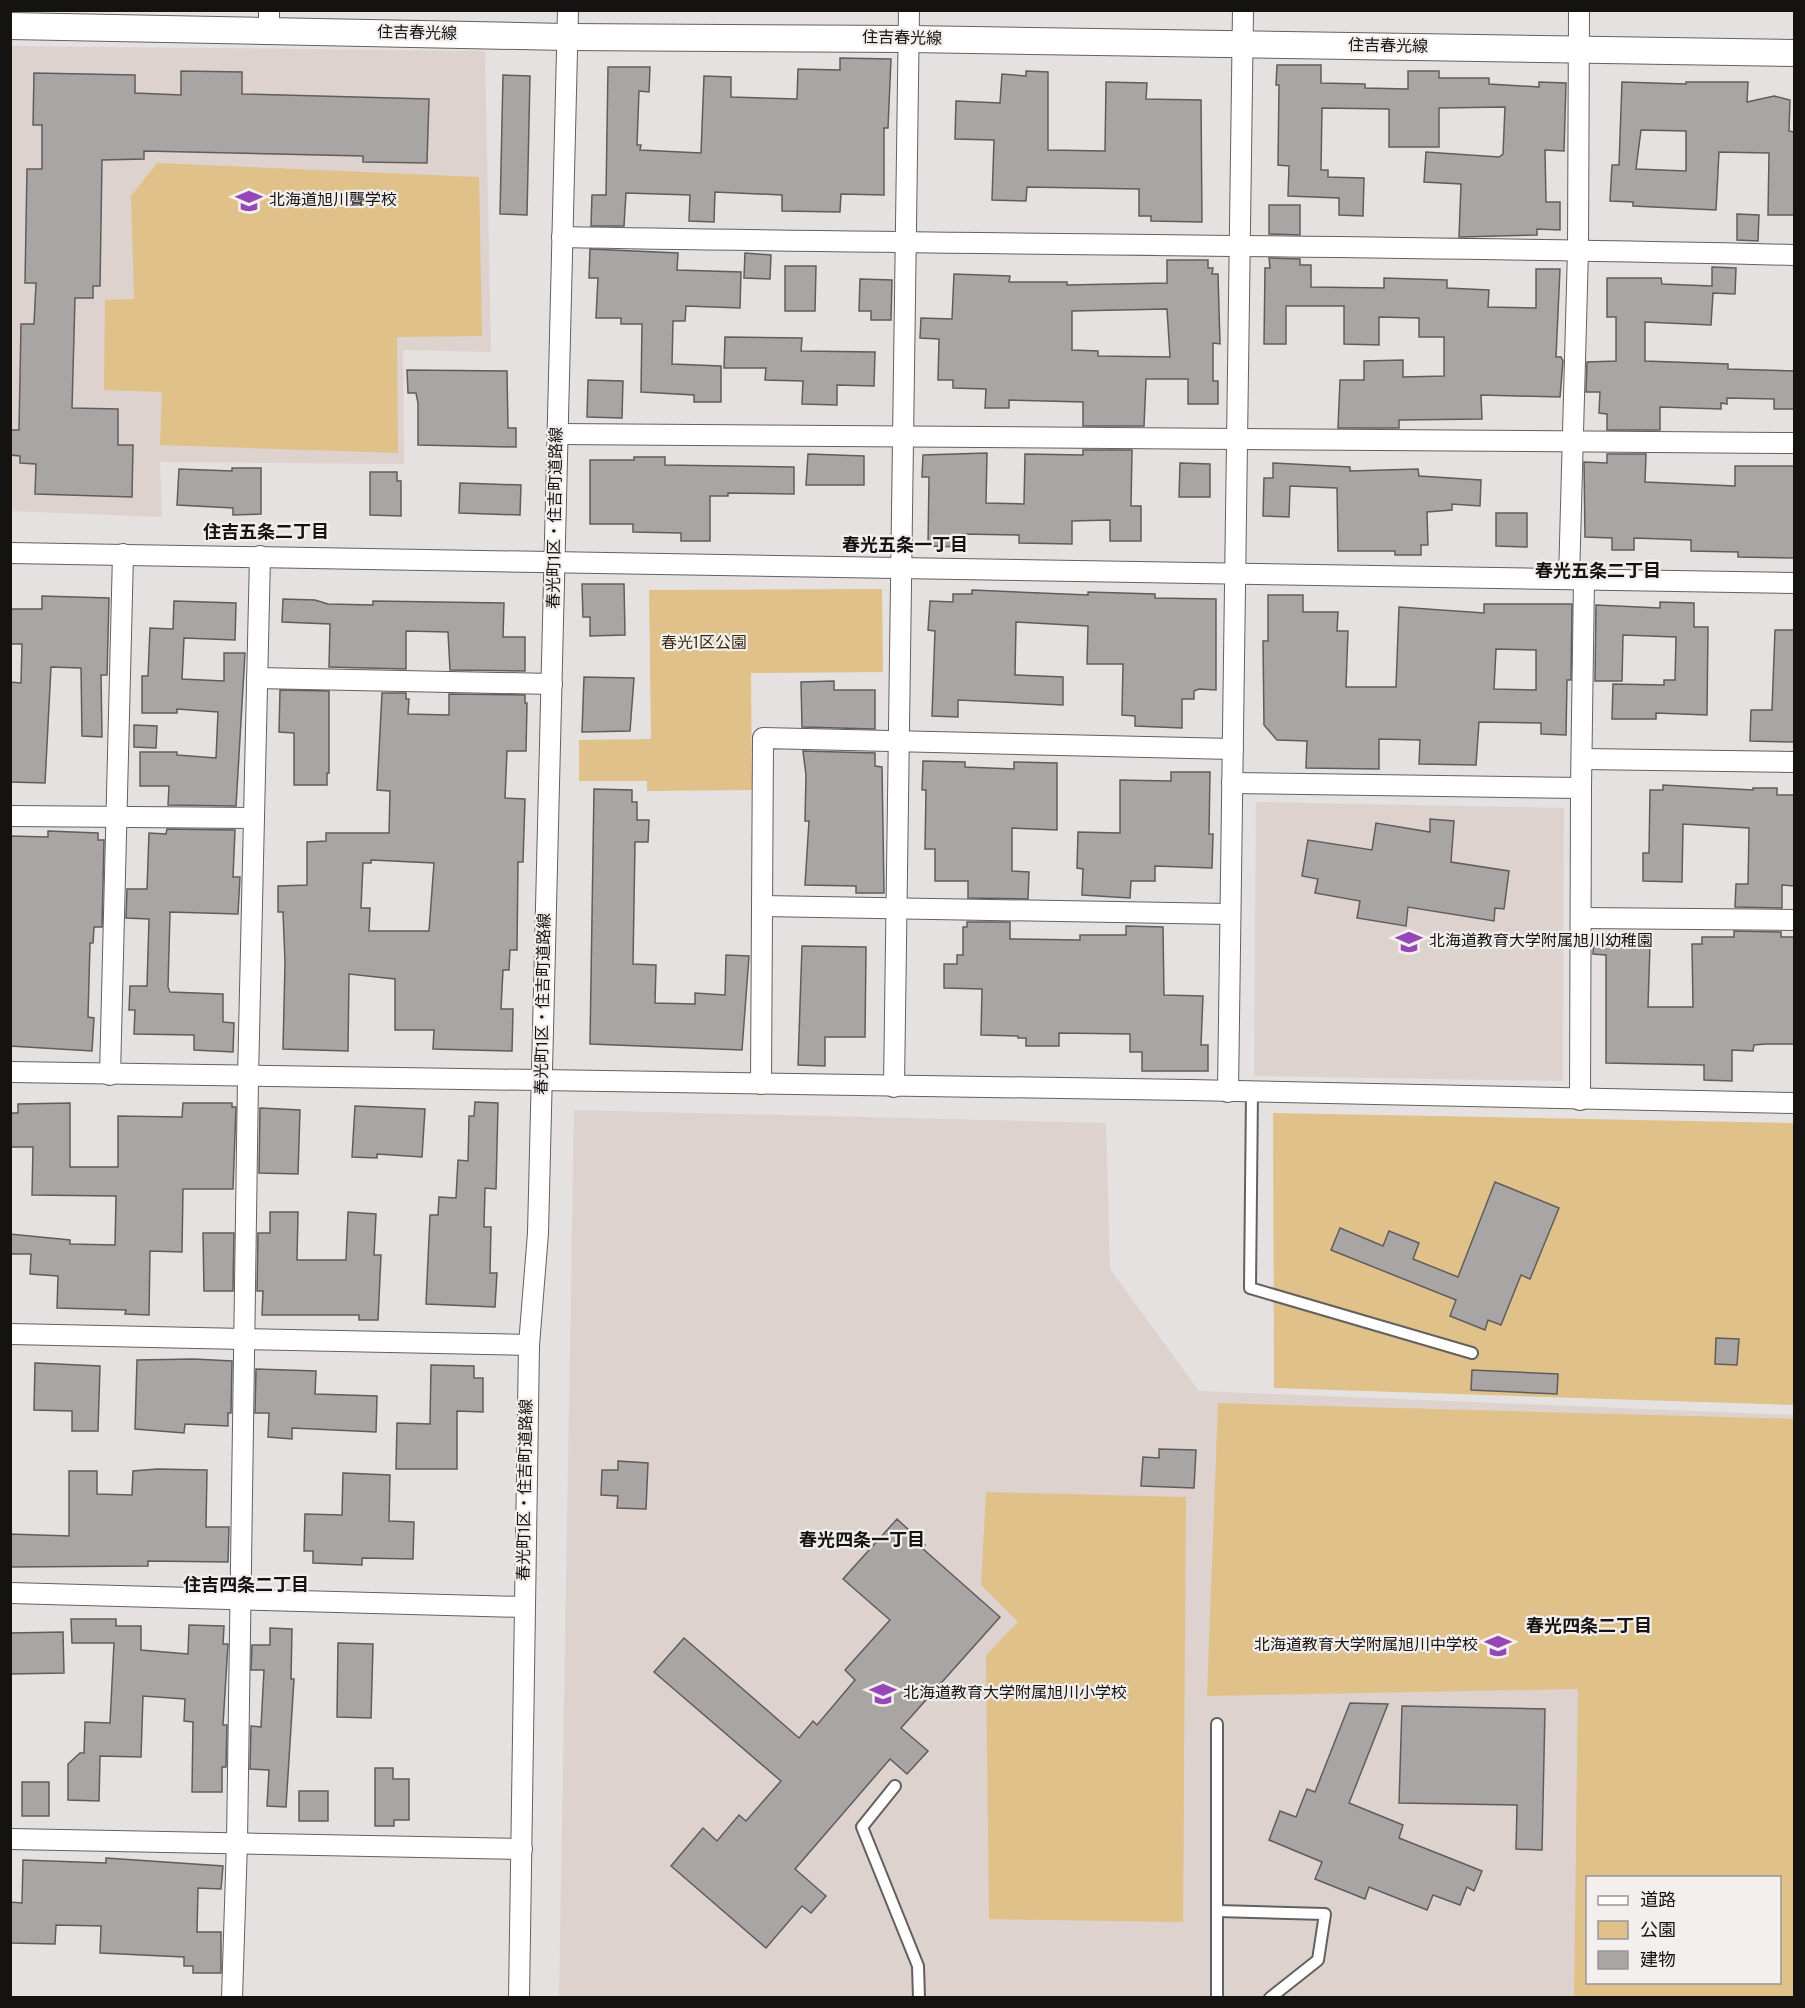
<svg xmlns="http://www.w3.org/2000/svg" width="1805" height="2008" viewBox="0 0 1805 2008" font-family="Overpass,'Noto Sans JP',sans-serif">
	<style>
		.built { fill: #ddd2cd; fill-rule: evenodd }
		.green { fill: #dfc189; fill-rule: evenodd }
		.building { fill: #a8a5a4; stroke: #605d5c; stroke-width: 1.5; fill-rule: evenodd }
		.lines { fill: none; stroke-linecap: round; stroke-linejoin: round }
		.service-casing { stroke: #63615f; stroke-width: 14 }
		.minor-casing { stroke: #63615f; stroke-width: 22 }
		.tertiary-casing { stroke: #63615f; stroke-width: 28 }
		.service { stroke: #fff; stroke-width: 10 }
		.minor { stroke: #fff; stroke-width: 20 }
		.tertiary { stroke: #fff; stroke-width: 26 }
		.labels { text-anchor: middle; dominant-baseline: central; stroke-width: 4.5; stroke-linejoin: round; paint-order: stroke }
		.street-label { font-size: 16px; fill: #141312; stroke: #f2efed }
		.poi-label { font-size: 16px; fill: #141312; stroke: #f2efed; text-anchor: start }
		.park-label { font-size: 16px; fill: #3a2b0e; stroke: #f2efed }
		.neighbourhood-label { font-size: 18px; font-weight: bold; fill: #141312; stroke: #f2efed }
	</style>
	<rect width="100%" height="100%" fill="#e5e1e0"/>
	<g class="built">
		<polygon points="11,46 485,51 491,352 403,350 404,464 160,462 162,517 11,511"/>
		<polygon points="1256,802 1564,808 1563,1081 1254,1076"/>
		<path d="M 574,1110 L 1106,1123 L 1110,1269 L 1199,1391 L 1794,1415 L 1794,1997 L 559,1998 ZM 1588,1878 L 1780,1878 L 1780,1982 L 1588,1982 Z"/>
	</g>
	<g class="green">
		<polygon points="157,163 479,177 482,336 397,337 398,453 160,445 162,392 104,390 105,300 134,299 131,196"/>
		<polygon points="882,589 883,672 751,673 752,790 647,791 647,781 579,781 579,740 651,739 649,590"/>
		<polygon points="1273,1113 1794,1123 1794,1405 1274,1388"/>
		<path d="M 1218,1403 L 1794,1419 L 1794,1997 L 1574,1997 L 1578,1689 L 1207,1696 ZM 1588,1878 L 1780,1878 L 1780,1982 L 1588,1982 Z"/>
		<polygon points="986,1492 1186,1497 1183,1922 989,1919 986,1655 1018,1622 981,1585"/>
	</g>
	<g class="building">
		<polygon points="840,58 891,59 888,128 884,128 884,195 841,194 840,212 782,211 782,195 715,192 714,222 689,221 690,195 626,193 624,226 591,226 592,195 606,195 608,67 650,67 649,92 639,91 637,145 641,145 640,150 701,153 704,76 731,77 731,97 797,99 798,69 840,70"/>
		<polygon points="1277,65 1321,65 1321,83 1365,84 1365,88 1408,89 1408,71 1439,71 1439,78 1489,78 1489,84 1539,87 1539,82 1566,83 1564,151 1545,150 1546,202 1560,202 1560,230 1537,229 1537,235 1459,237 1461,184 1424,182 1426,152 1499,157 1503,154 1505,107 1439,108 1439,147 1389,147 1389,109 1322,108 1321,170 1328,170 1328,177 1364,178 1363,216 1339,215 1339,198 1288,196 1289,166 1278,165 1279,85 1276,85"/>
		<polygon points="181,71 242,72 242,94 429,99 427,163 363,162 363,156 144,151 144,159 102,160 100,286 93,286 93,298 75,298 72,408 118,409 118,445 133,445 132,497 35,494 36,464 20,463 20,456 10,455 10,430 19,430 21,324 34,324 36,283 25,283 27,169 42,169 42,125 33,125 34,73 135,75 135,93 181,95"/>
		<polygon points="1026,71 1048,72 1048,150 1105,151 1106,82 1147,83 1146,99 1201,100 1202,222 1151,221 1151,216 1139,216 1139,189 1027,187 1026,201 992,200 994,140 955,139 956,101 1000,103 1002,74 1026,76"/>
		<polygon points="503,75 530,76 527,215 500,214"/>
		<path d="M 1622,82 L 1686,84 L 1686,82 L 1748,82 L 1747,102 L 1774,96 L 1790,100 L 1789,131 L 1794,132 L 1794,215 L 1768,215 L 1769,153 L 1719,152 L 1716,210 L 1633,206 L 1633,202 L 1610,201 L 1612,165 L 1619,165 ZM 1641,130 L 1686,131 L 1686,171 L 1636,169 Z"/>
		<polygon points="1269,205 1300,205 1300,235 1269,234"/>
		<polygon points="1737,214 1759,215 1758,241 1737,240"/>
		<polygon points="590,249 678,253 677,270 741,272 740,308 686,306 685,321 673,321 672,364 721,366 721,402 694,402 694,395 641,392 642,324 621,324 621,318 596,318 598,278 589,278"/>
		<polygon points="745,253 771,255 770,279 744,278"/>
		<polygon points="1269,258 1300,259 1300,265 1311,265 1311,287 1384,288 1384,278 1447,280 1447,288 1489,290 1488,307 1536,308 1536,269 1560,269 1556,357 1561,357 1563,361 1560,397 1481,395 1482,419 1399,420 1399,428 1338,428 1340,380 1364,380 1364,361 1403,360 1403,377 1444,376 1444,337 1419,337 1419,318 1379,317 1379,345 1344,344 1344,306 1286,306 1286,344 1264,344 1265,268 1270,268"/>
		<path d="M 1167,260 L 1208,260 L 1208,268 L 1213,268 L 1212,274 L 1218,274 L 1220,344 L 1213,343 L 1213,381 L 1218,381 L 1218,404 L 1188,404 L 1188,379 L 1146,379 L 1144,426 L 1083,426 L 1083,402 L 1009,400 L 1009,408 L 985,408 L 986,389 L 953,388 L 953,380 L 938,380 L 939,339 L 920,338 L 921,318 L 952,319 L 954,274 L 1010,276 L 1009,282 L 1067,282 L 1067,285 L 1167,283 ZM 1167,309 L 1170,357 L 1098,356 L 1098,351 L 1072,350 L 1072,311 Z"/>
		<polygon points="785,266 816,266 815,311 785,311"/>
		<polygon points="1712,267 1736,268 1735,294 1713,293 1711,325 1645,322 1645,361 1728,364 1728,369 1794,371 1794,409 1774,409 1774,399 1727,398 1727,404 1721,403 1721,409 1660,407 1660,430 1607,430 1607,414 1599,413 1600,392 1586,392 1587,362 1616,361 1616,317 1607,317 1607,278 1661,278 1662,284 1712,286"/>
		<polygon points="860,279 892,280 891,320 871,320 871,311 859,311"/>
		<polygon points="725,337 802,338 801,351 875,352 874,386 837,385 837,405 802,404 803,381 765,380 766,368 724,368"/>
		<polygon points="407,370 507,371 508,428 516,428 516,447 418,445 418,403 416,393 408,393"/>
		<polygon points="588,380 623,381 622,418 587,417"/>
		<polygon points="1083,450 1132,450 1131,506 1141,506 1141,541 1110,541 1110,520 1072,521 1072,544 1019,543 1019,535 962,534 962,547 928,546 929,477 922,477 923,455 987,453 986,503 1024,504 1025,454 1083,455"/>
		<polygon points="808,454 864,456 864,485 806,485"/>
		<polygon points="1607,454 1646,454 1645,482 1735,486 1735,466 1794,466 1794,558 1738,557 1738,552 1691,551 1691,540 1634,538 1634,550 1612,550 1612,538 1585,537 1584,462 1607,463"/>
		<polygon points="634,457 665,457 665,465 794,467 794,494 728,493 728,496 710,496 710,541 681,541 681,533 633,532 633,524 590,524 590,460 634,460"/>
		<polygon points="1180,463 1210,464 1210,497 1179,497"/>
		<polygon points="1273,463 1350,467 1350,471 1418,469 1419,476 1481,480 1480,506 1452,504 1452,510 1427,512 1428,545 1421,545 1421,555 1395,555 1395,551 1338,551 1337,488 1290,486 1289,517 1263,516 1264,478 1273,478"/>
		<polygon points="232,468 261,468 261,514 233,515 233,508 177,505 179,469 232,471"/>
		<polygon points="370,472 397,472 397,481 401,481 401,516 370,515"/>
		<polygon points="460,483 521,485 520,515 459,513"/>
		<polygon points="1496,513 1527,513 1527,547 1496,546"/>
		<polygon points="582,584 624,584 625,635 590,636 590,617 583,617"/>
		<polygon points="972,590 1088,595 1088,592 1155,594 1155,598 1216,599 1216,690 1199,689 1194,691 1194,699 1182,699 1182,728 1135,726 1135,716 1122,715 1123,664 1087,664 1088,626 1016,622 1015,675 1063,677 1063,705 958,700 958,717 932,716 935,631 928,630 930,601 953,602 953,594 972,594"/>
		<path d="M 1268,595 L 1303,595 L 1303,612 L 1338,612 L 1337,631 L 1348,631 L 1346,687 L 1396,687 L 1399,607 L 1484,613 L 1484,604 L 1572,604 L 1571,680 L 1567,680 L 1566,735 L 1541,734 L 1541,723 L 1479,722 L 1476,765 L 1419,764 L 1420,740 L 1379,739 L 1379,769 L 1306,768 L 1307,741 L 1277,740 L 1264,725 L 1263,641 L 1268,641 ZM 1496,649 L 1536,650 L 1536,690 L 1494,689 Z"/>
		<polygon points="42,596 109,598 107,675 101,675 102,737 82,736 81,668 51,667 45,783 11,782 10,682 21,683 22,644 10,644 10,609 42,609"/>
		<polygon points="283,599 315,600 328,604 373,605 373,601 504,603 503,637 525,637 525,671 450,670 448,632 406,631 406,669 329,667 330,624 282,622"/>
		<polygon points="174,601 236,603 235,640 184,638 182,679 224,681 224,653 245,653 236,806 168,805 169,786 140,786 140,752 177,752 177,755 216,758 218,712 177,709 177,713 142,713 142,676 148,676 150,628 173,629"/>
		<polygon points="1660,602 1694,603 1694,627 1708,627 1707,715 1656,713 1656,719 1612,719 1613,684 1664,685 1664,680 1675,680 1676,637 1623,635 1622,681 1595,681 1596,605 1660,608"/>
		<polygon points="1775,630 1794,630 1794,742 1750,741 1751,710 1772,710"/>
		<polygon points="584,677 634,678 630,731 582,732"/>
		<polygon points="834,681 834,690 875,690 875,729 802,727 801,682"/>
		<polygon points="280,690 329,691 329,773 327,773 327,785 294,785 294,733 279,732"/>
		<path d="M 382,693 L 406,693 L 406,699 L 409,699 L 408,714 L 449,715 L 449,694 L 525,695 L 525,703 L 527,703 L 526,751 L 507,751 L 505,798 L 525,799 L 523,862 L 518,862 L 517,950 L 510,950 L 509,970 L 503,970 L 501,1009 L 513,1009 L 512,1051 L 433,1049 L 434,1030 L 395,1030 L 395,979 L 349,974 L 348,1051 L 283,1049 L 285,962 L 283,912 L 278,912 L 278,886 L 307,885 L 307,842 L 326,841 L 326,833 L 389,833 L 390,791 L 377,790 ZM 371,860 L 434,863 L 429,931 L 369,931 L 370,908 L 361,908 L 363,863 L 371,863 Z"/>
		<polygon points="134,725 157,726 156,748 134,747"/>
		<polygon points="803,751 875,753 875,766 882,767 884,893 856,893 856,886 805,885 809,821 805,821 806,775"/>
		<polygon points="923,761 965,762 965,767 1014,769 1014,762 1057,763 1057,830 1012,828 1012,871 1029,872 1028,899 968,898 968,881 935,881 935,849 925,849 926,790 922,790"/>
		<polygon points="1171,772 1210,772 1209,834 1213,834 1212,868 1155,866 1155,881 1131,881 1130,898 1082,895 1083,869 1077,868 1078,832 1120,833 1120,780 1171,781"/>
		<polygon points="1663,785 1753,790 1753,788 1777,788 1777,795 1794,795 1794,886 1782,885 1782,908 1735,907 1736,884 1748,884 1749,828 1683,824 1682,882 1643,881 1643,853 1649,853 1650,790 1663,790"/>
		<polygon points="594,789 632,790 632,802 637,802 637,820 649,820 648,842 635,842 633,964 656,965 655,1003 695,1004 695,993 725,995 726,955 749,956 742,1050 590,1044"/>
		<polygon points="1430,819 1454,821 1451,862 1509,871 1504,909 1495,908 1494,921 1408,907 1406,926 1357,918 1360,901 1315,893 1318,879 1302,876 1308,840 1372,850 1376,823 1430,832"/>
		<polygon points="167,829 235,830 233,877 240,877 238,914 170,912 168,987 170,992 223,994 223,1022 234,1023 233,1052 194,1050 194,1035 134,1034 135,1010 129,1010 130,986 147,986 149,919 126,918 127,889 147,889 149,833 166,834"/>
		<polygon points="48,831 98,833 98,840 104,840 102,927 94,927 93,943 90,943 88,1017 94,1018 92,1051 10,1046 10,836 48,837"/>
		<polygon points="967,922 1010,922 1010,939 1080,940 1080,935 1126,935 1126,926 1163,927 1164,995 1203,996 1201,1045 1208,1045 1208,1071 1142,1071 1142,1052 1130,1052 1130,1034 1059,1033 1059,1046 1026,1046 1026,1038 1018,1038 1018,1036 981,1035 982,989 944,988 944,964 957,964 957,955 963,955 963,927 967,927"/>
		<polygon points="1734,931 1781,932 1781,937 1794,937 1794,1044 1765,1044 1754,1045 1753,1051 1732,1050 1732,1081 1704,1080 1704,1065 1606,1063 1606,955 1593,954 1594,934 1625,935 1625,944 1650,945 1648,1007 1693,1007 1692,944 1702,944 1702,937 1734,937"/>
		<polygon points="802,946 866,947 865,1037 825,1037 825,1066 798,1065"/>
		<polygon points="475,1102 498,1103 496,1189 485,1188 484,1227 491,1227 490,1273 497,1273 495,1307 426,1304 430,1215 438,1215 439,1197 456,1198 458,1160 468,1161 469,1116 474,1116"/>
		<polygon points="70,1103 70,1167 118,1167 118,1116 182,1117 183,1103 232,1103 232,1107 236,1107 233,1189 183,1189 182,1252 150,1251 149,1315 125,1314 126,1310 57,1308 58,1276 30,1274 31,1254 10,1254 10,1234 70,1240 70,1244 115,1245 116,1196 32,1195 33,1147 10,1147 10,1113 18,1113 18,1104"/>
		<polygon points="355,1106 425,1109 422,1157 377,1154 377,1158 352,1157"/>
		<polygon points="260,1108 300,1110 298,1174 259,1173"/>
		<polygon points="1495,1182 1559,1208 1530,1279 1521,1275 1501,1325 1488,1320 1485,1330 1450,1316 1456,1300 1331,1250 1340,1228 1383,1246 1389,1231 1419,1243 1413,1259 1458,1277"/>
		<polygon points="270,1212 298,1212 297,1260 346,1260 348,1212 376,1214 374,1255 381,1255 378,1320 359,1320 359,1315 262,1315 263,1291 257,1291 258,1233 270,1233"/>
		<polygon points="203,1233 234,1233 233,1291 204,1291"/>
		<polygon points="1716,1338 1739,1339 1737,1365 1715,1364"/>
		<polygon points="194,1359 232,1361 231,1413 228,1413 228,1426 185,1424 184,1433 135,1429 137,1360"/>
		<polygon points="35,1363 100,1366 98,1431 72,1431 72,1411 34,1410"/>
		<polygon points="431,1365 474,1366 474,1378 483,1378 483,1412 457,1411 457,1469 396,1469 397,1423 430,1424"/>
		<polygon points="256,1369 316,1371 315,1394 377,1396 376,1432 292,1428 292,1439 268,1437 269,1413 255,1413"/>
		<polygon points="1472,1370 1558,1374 1557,1394 1471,1390"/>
		<polygon points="1159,1449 1196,1450 1194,1488 1141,1486 1143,1457 1159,1458"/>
		<polygon points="618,1461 648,1463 646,1509 617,1508 618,1496 601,1495 602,1470 618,1470"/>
		<polygon points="157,1469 207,1470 206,1527 229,1527 228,1562 148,1561 148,1566 10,1567 10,1534 69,1536 69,1471 97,1471 97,1494 132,1495 133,1471"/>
		<polygon points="343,1473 390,1475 389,1521 414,1522 413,1559 362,1558 362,1565 313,1563 313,1551 304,1551 305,1514 342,1515"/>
		<polygon points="897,1519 925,1545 922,1548 1000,1617 901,1728 928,1751 907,1774 890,1759 795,1869 826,1896 811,1913 802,1906 766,1948 671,1866 703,1828 717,1841 739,1815 746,1821 781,1781 654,1672 684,1638 799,1738 813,1721 817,1725 855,1680 845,1670 890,1620 843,1579"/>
		<polygon points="71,1619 116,1619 116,1626 141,1626 141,1650 188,1654 189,1625 224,1626 223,1644 228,1644 223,1725 227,1725 226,1767 222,1767 222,1792 192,1792 193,1722 184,1721 185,1699 143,1696 141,1757 100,1756 99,1801 68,1800 68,1764 80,1753 84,1753 85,1722 110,1723 114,1643 72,1643"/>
		<polygon points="270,1628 292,1629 291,1679 294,1679 286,1807 267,1806 269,1770 250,1769 251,1726 261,1727 264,1670 251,1670 252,1645 270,1645"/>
		<polygon points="63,1632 64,1673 10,1674 10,1633"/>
		<polygon points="338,1643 373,1644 371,1718 337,1717"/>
		<polygon points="1350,1703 1388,1704 1349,1803 1403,1825 1399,1838 1482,1871 1474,1891 1467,1887 1460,1905 1433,1895 1427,1910 1369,1887 1365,1899 1315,1879 1322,1862 1269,1840 1280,1811 1296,1817 1307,1789 1315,1792"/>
		<polygon points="1402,1706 1545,1709 1542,1850 1516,1849 1517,1805 1399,1803"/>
		<polygon points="375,1768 393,1768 393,1779 409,1779 409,1820 394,1820 394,1826 375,1826"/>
		<rect x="22" y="1782" width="27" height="34"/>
		<rect x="299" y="1791" width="29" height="30"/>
		<polygon points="106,1858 223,1866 221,1889 198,1888 197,1932 221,1932 221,1973 193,1973 193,1966 184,1966 184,1957 100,1953 101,1926 56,1925 55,1944 10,1943 10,1902 22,1903 23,1860 106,1863"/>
	</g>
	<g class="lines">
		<g class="service-casing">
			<g id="service">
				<polyline points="1252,1092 1250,1288 1472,1353"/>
				<polyline points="895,1786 862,1827 918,1966 919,1998"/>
				<polyline points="1217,1911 1325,1914 1318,1960 1270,1998"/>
				<polyline points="1217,1998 1217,1724"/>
			</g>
		</g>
		<g class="minor-casing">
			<g id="minor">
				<polyline points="269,31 269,10"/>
				<path d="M 562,237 C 973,245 1384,245 1794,255"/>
				<polyline points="558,434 1794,443"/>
				<polyline points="10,553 1794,583"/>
				<polyline points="1569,579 1578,250 1579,10"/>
				<polyline points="257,678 552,684"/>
				<polyline points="1582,759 1794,762"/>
				<polyline points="1232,783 1581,788 1580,1100"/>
				<polyline points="1581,788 1584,579"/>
				<polyline points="10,816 254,818"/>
				<polyline points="763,906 1229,914"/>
				<polyline points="1581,918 1794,920"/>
				<polyline points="10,1072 1189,1090 1794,1103"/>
				<polyline points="110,1075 123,554"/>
				<polyline points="761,1084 763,738 1233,749"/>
				<polyline points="894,1087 909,10"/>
				<polyline points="1228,1092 1243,10"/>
				<polyline points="10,1334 529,1345"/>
				<polyline points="10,1593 523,1607"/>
				<polyline points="10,1839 522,1849"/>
				<polyline points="232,1998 237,1842 248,1078 260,556"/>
				<polyline points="519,1998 529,1345 538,1233 568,10"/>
			</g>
		</g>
		<g class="tertiary-casing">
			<polyline id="tertiary" points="10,26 567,37 909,39 1794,53"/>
		</g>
		<use href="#service" class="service"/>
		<use href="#minor" class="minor"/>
		<use href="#tertiary" class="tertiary"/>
	</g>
	<defs>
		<g id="school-bare" transform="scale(2.07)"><path d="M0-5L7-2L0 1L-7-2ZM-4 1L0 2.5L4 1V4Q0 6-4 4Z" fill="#9647b7" stroke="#f2efed" stroke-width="2.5" paint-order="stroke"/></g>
	</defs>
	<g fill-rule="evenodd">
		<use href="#school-bare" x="249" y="201"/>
		<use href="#school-bare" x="1409" y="942"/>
		<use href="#school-bare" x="1498" y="1646"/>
		<use href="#school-bare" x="883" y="1694"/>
	</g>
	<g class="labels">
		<g class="street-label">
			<text transform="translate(417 34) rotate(1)">住吉春光線</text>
			<text transform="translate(902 39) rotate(1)">住吉春光線</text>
			<text transform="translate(1388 47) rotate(1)">住吉春光線</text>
			<text transform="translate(556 518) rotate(-89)">春光町1区・住吉町道路線</text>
			<text transform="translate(544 1004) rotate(-89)">春光町1区・住吉町道路線</text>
			<text transform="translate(526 1490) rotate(-89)">春光町1区・住吉町道路線</text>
		</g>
		<g class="poi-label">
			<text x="269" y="201">北海道旭川聾学校</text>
			<text x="1429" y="942">北海道教育大学附属旭川幼稚園</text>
			<text x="1478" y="1646" text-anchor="end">北海道教育大学附属旭川中学校</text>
			<text x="903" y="1694">北海道教育大学附属旭川小学校</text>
		</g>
		<g class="park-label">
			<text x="704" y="644">春光1区公園</text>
		</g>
		<g class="neighbourhood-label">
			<text x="266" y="533">住吉五条二丁目</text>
			<text x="905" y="546">春光五条一丁目</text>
			<text x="1598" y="572">春光五条二丁目</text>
			<text x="862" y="1541">春光四条一丁目</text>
			<text x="246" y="1586">住吉四条二丁目</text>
			<text x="1589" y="1627">春光四条二丁目</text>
		</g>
	</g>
	<rect width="1805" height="2008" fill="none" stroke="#141312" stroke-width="24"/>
	<rect x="1586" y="1876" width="195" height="108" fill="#f2efed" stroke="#999795" stroke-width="1.5"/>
	<rect x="1598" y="1896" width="30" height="9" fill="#ffffff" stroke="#999795" stroke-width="1.5"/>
	<text x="1640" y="1906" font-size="18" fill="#141312">道路</text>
	<rect x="1598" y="1921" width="30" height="18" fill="#dfc189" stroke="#999795" stroke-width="1.5"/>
	<text x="1640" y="1936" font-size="18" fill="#141312">公園</text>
	<rect x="1598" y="1951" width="30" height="18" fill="#a8a5a4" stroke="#999795" stroke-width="1.5"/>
	<text x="1640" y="1966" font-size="18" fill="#141312">建物</text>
</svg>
